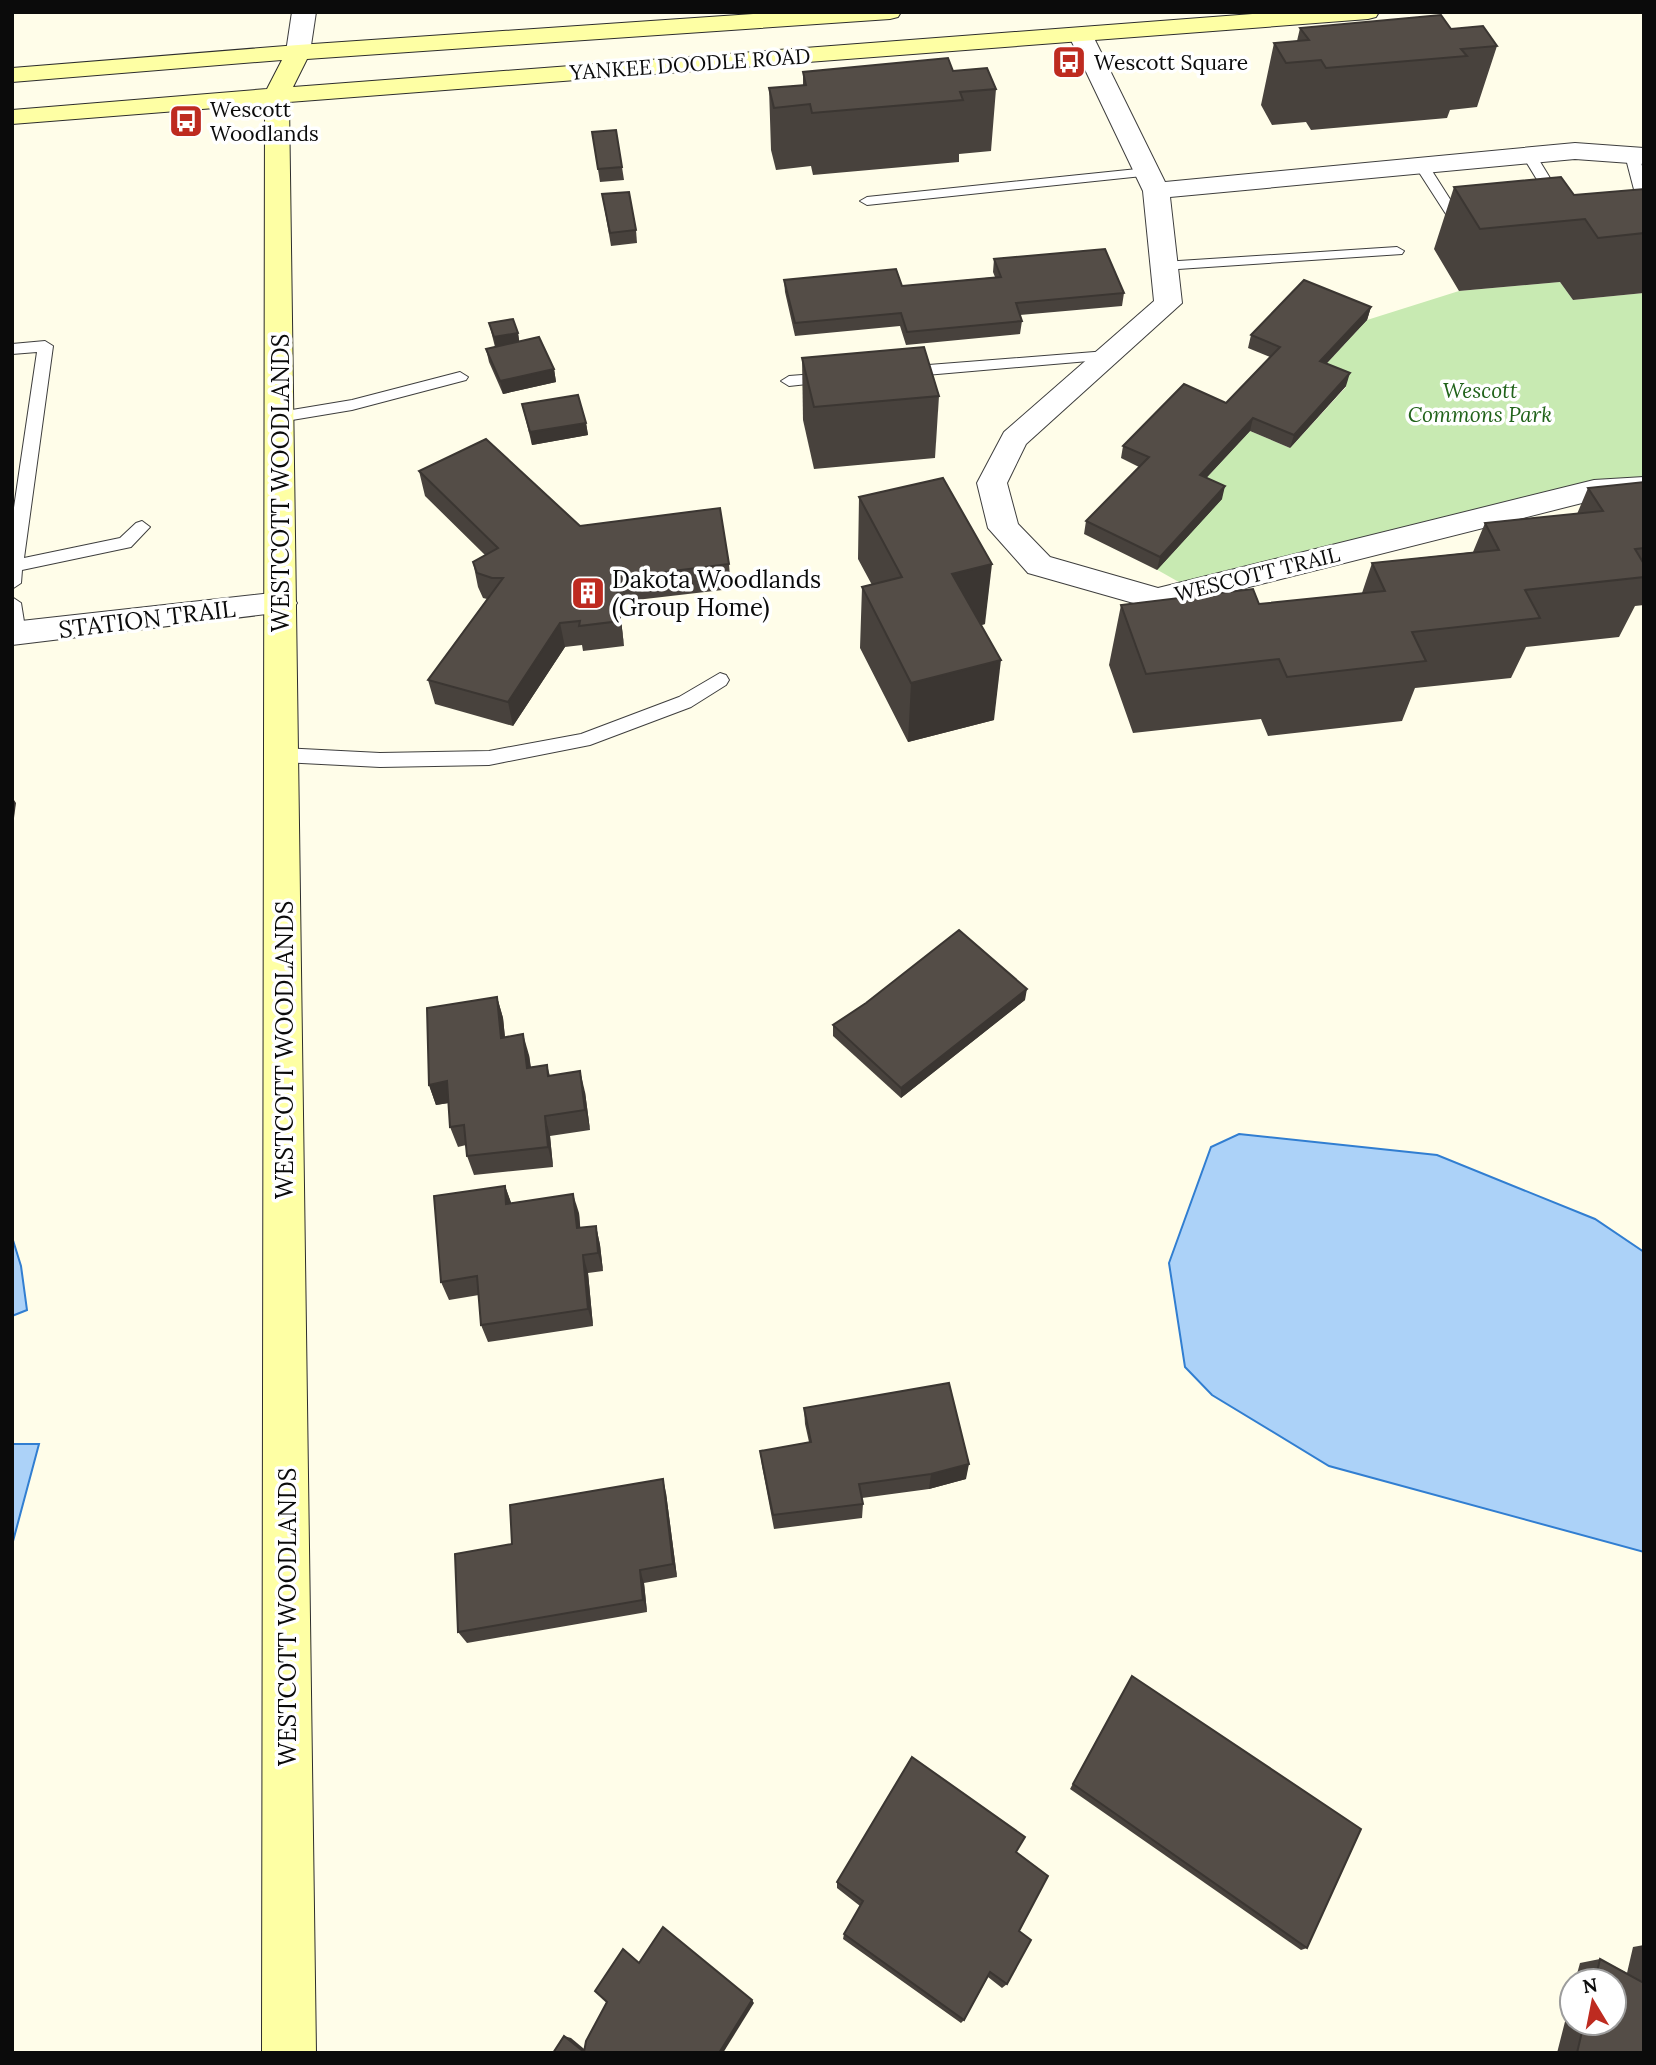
<svg xmlns="http://www.w3.org/2000/svg" width="1656" height="2065" viewBox="0 0 1656 2065" font-family="Lora,serif">
	<style>
		.green { fill: #c8eab2 }
		.water { fill: #acd2f8; stroke: #317ed1; stroke-width: 2 }
		.lines { fill: none; stroke-linecap: round; stroke-linejoin: round }
		.lane-casing { stroke: #3e3e3e; stroke-width: 2 }
		.street-casing { stroke: #3e3e3e; stroke-width: 2 }
		.secondary-casing { stroke: #2d2d2d; stroke-width: 2 }
		.lane { fill: #fff; fill-rule: evenodd }
		.street { fill: #fff; fill-rule: evenodd }
		.secondary { fill: #feffa4; fill-rule: evenodd }
		.wall { fill: #48423d }
		.shaded-wall { fill: #3b3632 }
		.building { fill: #544d47; stroke: #3b3632; stroke-width: 2 }
		.labels { text-anchor: middle; dominant-baseline: central; stroke-width: 7; stroke-linejoin: round; paint-order: stroke }
		.far-poi-label { font-size: 21px; fill: #0b0b0b; stroke: #fff; text-anchor: start }
		.far-street-label { font-size: 21px; fill: #0b0b0b; stroke: #fff }
		.far-park-label { font-size: 21px; font-style: italic; fill: #21631a; stroke: #fff }
		.street-label { font-size: 24px; fill: #0b0b0b; stroke: #fff }
		.poi-label { font-size: 24px; fill: #0b0b0b; stroke: #fff; text-anchor: start }
	</style>
	<rect width="100%" height="100%" fill="#fffde9"/>
	<polygon class="green" points="1560,282 1573,300 1644,293 1644,487 1193,590 1154,568 1197,488 1250,431 1290,448 1346,387 1317,374 1367,320 1459,291"/>
	<g class="water">
		<polygon points="1239,1134 1437,1155 1595,1219 1644,1252 1644,1552 1329,1466 1212,1395 1185,1367 1169,1263 1211,1147"/>
		<polygon points="12,1237 21,1266 27,1310 12,1316"/>
		<polygon points="12,1444 39,1444 12,1545"/>
	</g>
	<g class="lines">
		<g class="lane-casing">
			<g id="lane">
				<polygon points="1529,151 1536,155 1564,201 1562,204 1557,205 1550,201 1522,155"/>
				<polygon points="1632,151 1639,155 1644,173 1644,205 1637,201 1625,155"/>
				<polygon points="1422,162 1427,163 1462,218 1470,219 1472,222 1470,225 1453,225 1415,166"/>
				<polygon points="1147,168 1154,172 1152,175 867,205 860,201 867,197"/>
				<polygon points="1397,247 1404,251 1402,254 1163,270 1156,266 1163,262"/>
				<polygon points="45,341 53,346 24,558 120,538 136,523 142,521 150,527 131,547 22,570 21,583 12,589 12,521 37,352 12,354 12,344"/>
				<polygon points="1107,351 1112,353 1115,356 1112,359 903,377 895,372 903,367"/>
				<polygon points="460,372 468,377 466,380 352,410 280,422 272,417 280,412 352,400"/>
				<polygon points="829,373 835,375 837,378 835,381 789,386 781,381 789,376"/>
				<polygon points="12,597 21,603 26,634 23,638 12,639"/>
				<polygon points="720,673 726,675 729,680 726,685 691,707 590,745 489,765 380,767 282,762 275,760 273,755 275,750 282,748 380,753 489,751 581,734 679,697"/>
			</g>
		</g>
		<g class="street-casing">
			<g id="street">
				<polygon points="292,12 316,12 310,52 306,57 290,57 286,52"/>
				<polygon points="1081,29 1089,31 1093,36 1165,182 1575,143 1644,148 1644,164 1575,159 1170,197 1182,303 1026,444 1007,483 1018,524 1050,557 1158,588 1594,480 1644,477 1644,497 1594,500 1158,610 1028,573 988,528 977,483 1004,432 1154,301 1143,191 1069,36 1073,31"/>
				<polygon points="281,592 292,595 297,603 292,611 12,645 12,622"/>
			</g>
		</g>
		<g class="secondary-casing">
			<polygon id="secondary" points="783,12 901,12 898,17 890,19 307,59 293,87 1279,12 1379,12 1376,17 1368,19 289,102 316,2053 262,2053 265,104 12,124 12,110 267,89 282,60 12,82 12,68 298,45"/>
		</g>
		<use href="#lane" class="lane"/>
		<use href="#street" class="street"/>
		<use href="#secondary" class="secondary"/>
	</g>
	<g class="wall">
		<polygon points="1300,28 1451,29 1497,46 1477,107 1450,110 1447,118 1311,130 1306,122 1272,125 1261,105 1274,43 1297,41"/>
		<polygon points="953,71 996,89 991,151 959,154 959,162 813,175 811,166 776,170 771,150 769,88 803,85 803,72"/>
		<polygon points="592,132 622,167 624,180 600,182"/>
		<polygon points="1454,187 1574,195 1644,189 1644,293 1573,300 1560,282 1459,291 1434,249"/>
		<polygon points="602,194 636,230 637,243 611,246"/>
		<polygon points="994,259 1124,293 1122,306 1020,315 1022,321 1020,334 906,345 900,326 795,336 785,292 784,280 902,286 995,277 993,272"/>
		<polygon points="1371,307 1367,320 1326,363 1346,386 1290,448 1250,431 1206,478 1222,499 1157,570 1084,534 1086,521 1139,467 1121,458 1123,446 1226,403 1270,357 1248,348 1251,335"/>
		<polygon points="489,323 518,333 519,341 554,369 556,382 503,394 489,362 486,349 495,347"/>
		<polygon points="802,358 939,396 935,458 814,469 803,420"/>
		<polygon points="522,404 586,423 588,435 532,445"/>
		<polygon points="419,471 580,526 729,564 731,589 619,602 624,646 583,651 582,645 565,647 513,726 435,704 428,680 487,599 483,598 478,587 473,562 485,555 425,496"/>
		<polygon points="1644,482 1644,605 1635,606 1619,637 1526,647 1511,678 1415,688 1402,721 1268,736 1261,719 1133,733 1109,665 1121,605 1259,604 1362,593 1372,563 1473,552 1485,523 1577,514 1588,488"/>
		<polygon points="859,497 985,624 981,625 994,720 908,742 860,648 862,587 872,585 858,559"/>
		<polygon points="497,997 503,1018 505,1037 529,1055 531,1067 547,1065 550,1076 585,1092 590,1130 550,1136 553,1167 474,1175 467,1156 466,1145 458,1147 450,1127 449,1103 436,1105 429,1085"/>
		<polygon points="1025,1000 901,1098 833,1036 833,1025"/>
		<polygon points="505,1186 511,1203 579,1213 580,1228 596,1226 600,1245 603,1271 588,1273 593,1326 488,1342 481,1325 479,1295 449,1300 441,1282"/>
		<polygon points="804,1408 966,1479 929,1489 862,1498 863,1504 862,1518 774,1529 762,1466 760,1451 809,1442 805,1424"/>
		<polygon points="666,1493 677,1577 644,1583 647,1612 467,1643 458,1632 512,1544"/>
		<polygon points="1132,1676 1307,1948 1301,1950 1070,1789"/>
		<polygon points="1016,1852 1019,1931 1007,1984 1002,1988 988,1977 964,2020 961,2023 843,1939 844,1934 860,1906 837,1888 837,1882"/>
		<polygon points="1644,1945 1644,2053 1557,2053 1572,1994 1572,2023 1614,2023 1614,1981 1575,1981 1580,1963 1600,1959 1627,1973 1633,1947"/>
	</g>
	<g class="shaded-wall">
		<polygon points="1371,307 1367,320 1317,374 1320,361"/>
		<polygon points="518,333 520,346 496,350 494,337"/>
		<polygon points="554,369 556,382 503,394 500,381"/>
		<polygon points="1350,373 1346,386 1290,448 1294,435"/>
		<polygon points="1253,418 1250,431 1197,488 1200,475"/>
		<polygon points="586,423 588,435 532,445 530,432"/>
		<polygon points="1225,486 1222,499 1157,570 1160,557"/>
		<polygon points="992,564 985,624 947,634 952,574"/>
		<polygon points="616,578 619,602 624,646 620,621"/>
		<polygon points="560,623 565,647 513,726 508,702"/>
		<polygon points="1001,660 994,720 908,742 911,683"/>
		<polygon points="12,797 16,803 12,833"/>
		<polygon points="1027,989 1025,1000 901,1098 901,1088"/>
		<polygon points="497,997 503,1018 507,1059 501,1038"/>
		<polygon points="523,1034 529,1055 533,1088 527,1068"/>
		<polygon points="580,1071 585,1092 590,1130 585,1110"/>
		<polygon points="447,1081 454,1102 436,1105 429,1085"/>
		<polygon points="545,1116 550,1136 553,1167 548,1147"/>
		<polygon points="505,1186 512,1205 506,1204"/>
		<polygon points="573,1194 579,1213 582,1247 577,1228"/>
		<polygon points="596,1226 600,1245 603,1271 598,1253"/>
		<polygon points="583,1255 588,1273 593,1326 588,1309"/>
		<polygon points="969,1464 966,1479 929,1489 931,1474"/>
		<polygon points="663,1479 666,1493 677,1577 673,1564"/>
		<polygon points="640,1570 644,1583 647,1612 643,1600"/>
		<polygon points="752,2000 754,2003 723,2053 719,2053"/>
		<polygon points="564,2036 571,2038 589,2053 584,2052"/>
	</g>
	<g class="building">
		<polygon points="1441,15 1451,29 1483,26 1497,46 1461,49 1467,56 1326,68 1321,60 1286,63 1274,43 1309,40 1300,28"/>
		<polygon points="948,58 953,71 987,68 996,89 960,92 963,100 812,113 810,104 774,108 769,88 806,85 803,72"/>
		<polygon points="616,130 622,167 598,169 592,132"/>
		<polygon points="1561,177 1574,195 1644,189 1644,233 1598,238 1585,219 1480,229 1454,187"/>
		<polygon points="629,192 636,230 610,233 602,194"/>
		<polygon points="1105,249 1124,293 1016,303 1022,321 907,332 901,313 795,323 784,280 896,269 902,286 1001,277 994,259"/>
		<polygon points="1304,280 1371,307 1320,361 1350,373 1294,435 1253,418 1200,475 1225,486 1160,557 1086,521 1149,457 1123,446 1184,384 1226,403 1280,347 1251,335"/>
		<polygon points="513,319 518,333 494,337 489,323"/>
		<polygon points="539,337 554,369 500,381 486,349"/>
		<polygon points="924,347 939,396 814,407 802,358"/>
		<polygon points="578,395 586,423 530,432 522,404"/>
		<polygon points="486,439 580,526 720,508 729,564 616,578 620,621 579,626 580,621 560,623 508,702 428,680 503,578 492,578 477,573 473,562 498,548 419,471"/>
		<polygon points="943,478 992,564 952,574 1001,660 911,683 862,587 902,577 859,497"/>
		<polygon points="1644,482 1644,548 1635,549 1644,564 1644,577 1525,590 1540,618 1412,632 1426,661 1287,677 1279,659 1146,674 1121,605 1253,589 1259,604 1385,591 1372,563 1499,550 1485,523 1603,511 1588,488"/>
		<polygon points="959,930 1027,989 901,1088 833,1025 866,1003"/>
		<polygon points="497,997 501,1038 523,1034 527,1068 547,1065 548,1076 580,1071 585,1110 545,1116 548,1147 467,1156 464,1125 450,1127 447,1081 429,1085 427,1008"/>
		<polygon points="505,1186 506,1204 573,1194 577,1228 596,1226 598,1253 583,1255 588,1309 481,1325 477,1276 441,1282 434,1196"/>
		<polygon points="949,1383 969,1464 931,1474 859,1484 863,1504 773,1515 760,1451 811,1442 804,1408"/>
		<polygon points="663,1479 673,1564 640,1570 643,1600 458,1632 455,1554 512,1544 510,1505"/>
		<polygon points="1132,1676 1361,1829 1307,1948 1073,1784"/>
		<polygon points="912,1757 1025,1837 1016,1852 1048,1876 1019,1931 1031,1940 1007,1984 990,1972 964,2020 844,1934 863,1901 837,1882"/>
		<polygon points="663,1927 752,2000 719,2053 553,2053 564,2036 584,2052 586,2041 607,2002 595,1991 623,1949 639,1963"/>
		<polygon points="1600,1959 1644,1983 1644,2053 1577,2053 1584,2023 1614,2023 1614,1981 1595,1981"/>
	</g>
	<defs>
		<g id="bus-square" transform="scale(1.75)"><rect x="-9" y="-9" width="18" height="18" rx="4" fill="#be2b20" stroke="#fff"/><path d="M-5-6H5V4H4V6H2V4H-2V6H-4V4H-5ZM-3.5-4V0h7V-4ZM-3.5 1.2v1.5H-2V1.2ZM2 1.2v1.5H3.5V1.2Z" fill="#fff"/></g>
		<g id="building-square" transform="scale(1.75)"><rect x="-9" y="-9" width="18" height="18" rx="4" fill="#be2b20" stroke="#fff"/><path d="M-4-6H4V6H1V3H-1V6H-4ZM-2.5-4.3h1.7v1.8h-1.7ZM.8-4.3h1.7v1.8H.8ZM-2.5-1h1.7V.8h-1.7ZM.8-1h1.7V.8H.8Z" fill="#fff"/></g>
	</defs>
	<g fill-rule="evenodd">
		<use href="#bus-square" x="1069" y="62"/>
		<use href="#bus-square" x="186" y="121"/>
		<use href="#building-square" x="588" y="593"/>
	</g>
	<g class="labels">
		<g class="far-poi-label">
			<text x="1094" y="62">Wescott Square</text>
			<text x="210" y="109">Wescott<tspan x="210" dy="24">Woodlands</tspan></text>
		</g>
		<g class="far-street-label">
			<text transform="translate(690 64) rotate(-4)">YANKEE DOODLE ROAD</text>
			<text transform="translate(1257 574) rotate(-14)">WESCOTT TRAIL</text>
		</g>
		<g class="far-park-label">
			<text x="1480" y="390">Wescott<tspan x="1480" dy="24">Commons Park</tspan></text>
		</g>
		<g class="street-label">
			<text transform="translate(280 483) rotate(-90)">WESTCOTT WOODLANDS</text>
			<text transform="translate(147 619) rotate(-7)">STATION TRAIL</text>
			<text transform="translate(284 1050) rotate(-90)">WESTCOTT WOODLANDS</text>
			<text transform="translate(287 1617) rotate(-90)">WESTCOTT WOODLANDS</text>
		</g>
		<g class="poi-label">
			<text x="612" y="579">Dakota Woodlands<tspan x="612" dy="28">(Group Home)</tspan></text>
		</g>
	</g>
	<rect width="1656" height="2065" fill="none" stroke="#0b0b0b" stroke-width="28"/>
	<g transform="translate(1593 2002) rotate(350)"><circle r="33" fill="#ffffff" stroke="#9d9d9d" stroke-width="2"/>
	<path d="M0-5L12 26L0 18L-12 26Z" fill="#be2b20"/>
	<text y="-10" font-size="19" font-weight="bold" text-anchor="middle" fill="#0b0b0b">N</text>
	</g>
</svg>
